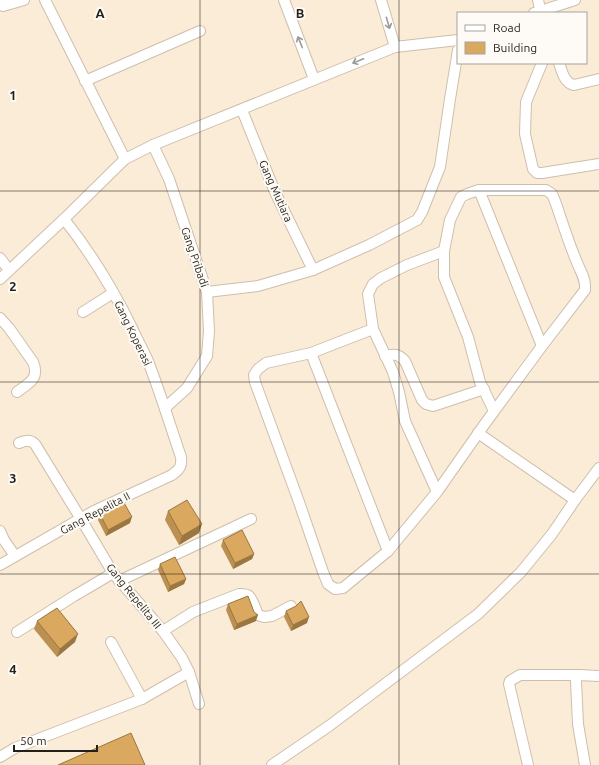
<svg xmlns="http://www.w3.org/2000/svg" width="599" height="765" viewBox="0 0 599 765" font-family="Ubuntu,sans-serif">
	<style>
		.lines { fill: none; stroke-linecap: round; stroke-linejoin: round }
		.minor-casing { stroke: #cebfac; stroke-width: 12 }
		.minor { stroke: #fff; stroke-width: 10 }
		.wall { fill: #bb9051 }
		.shaded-wall { fill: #997642 }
		.building { fill: #daa85e; stroke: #997642 }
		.oneway { stroke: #9c9a97 }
		.grid { fill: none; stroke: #241f18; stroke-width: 1; stroke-opacity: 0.55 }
		.labels { text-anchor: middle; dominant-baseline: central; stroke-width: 4; stroke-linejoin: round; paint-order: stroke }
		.street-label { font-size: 11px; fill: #241f18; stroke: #fefbf7 }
		.grid-label { font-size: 13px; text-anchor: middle; font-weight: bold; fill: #241f18; stroke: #fefbf7; stroke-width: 4; stroke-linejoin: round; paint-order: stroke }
	</style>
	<rect width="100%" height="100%" fill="#fbecd8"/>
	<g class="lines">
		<g class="minor-casing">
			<g id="minor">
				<polyline points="45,0 125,159"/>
				<polyline points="284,0 314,79"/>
				<polyline points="381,0 395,47"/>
				<polyline points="538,0 541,13"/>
				<polyline points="0,3 3,6 24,0"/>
				<polyline points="534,13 575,0"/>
				<polyline points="542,63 526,102 525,134 533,169 537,173 542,173 599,164"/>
				<path d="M 559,63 C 562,71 564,83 574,85 L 599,79"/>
				<polyline points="85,81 200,31"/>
				<polyline points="242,110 275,192 313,270"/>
				<polyline points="153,145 169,179 207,292 209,331 207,356 187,388 165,408"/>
				<polyline points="479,190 542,346"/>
				<polyline points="0,258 9,270"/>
				<polyline points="0,279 64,219 125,159 153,145 395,47 458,40"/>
				<polyline points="207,292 258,286 313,270 369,245 417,220 422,212 440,167 450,99 458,50"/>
				<polyline points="83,312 113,293"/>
				<path d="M 0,318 L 9,328 L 33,362 C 40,379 29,383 17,392"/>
				<polyline points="373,329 368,294 373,284 381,278 407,265 444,251"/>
				<polyline points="311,353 388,551"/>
				<path d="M 385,356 C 395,354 397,353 405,361 L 422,400 L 426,404 L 433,406 L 484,389"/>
				<polyline points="478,433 575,500"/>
				<path d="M 19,443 C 25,441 29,439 35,444 L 81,519 L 113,573 L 163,631 L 182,658 L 189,672 L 199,704"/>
				<path d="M 437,492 L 405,421 L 399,392 L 393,372 L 373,329 L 311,353 L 266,363 L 258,369 L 254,375 L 255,382 L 299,502 L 323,572 L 328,584 L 335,589 L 343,588 L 388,551 L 437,492 L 484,425 L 542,346 L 585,290 C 586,278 580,271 576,260 C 568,241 562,221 555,201 L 552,194 L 546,190 L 479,190 L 467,194 L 461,197 L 450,220 L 444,251 L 444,277 L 468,337 L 480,382 L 494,411"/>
				<polyline points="0,531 4,540 15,556"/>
				<path d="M 0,565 L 94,511 L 172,475 C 180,469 182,466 181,457 C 170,425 160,392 148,361 C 143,350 137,339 132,328 C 113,289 91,253 64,219"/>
				<polyline points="119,581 251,519"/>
				<path d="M 163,631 L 193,612 L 239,594 C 242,594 247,594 249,596 C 253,600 256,610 258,615 L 264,617 L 272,616 L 291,606"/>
				<polyline points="17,632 74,596 113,573"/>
				<polyline points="111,642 142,699"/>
				<polyline points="0,757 15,748 142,699 189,672"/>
				<polyline points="272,765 329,726 478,614 521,572 552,534 575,500 599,468"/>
				<polyline points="528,765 509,684 510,681 520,675 579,675"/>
				<polyline points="585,765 578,724 576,681 576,678 579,675 599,676"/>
			</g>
		</g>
		<use href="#minor" class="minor"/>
	</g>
	<g class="wall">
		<polygon points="168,511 199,533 179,545 165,520"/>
		<polygon points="100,514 130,523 106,536 98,520"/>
		<polygon points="223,540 254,554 252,559 233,569 221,546"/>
		<polygon points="160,564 186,579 184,584 168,592 158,570"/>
		<polygon points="228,604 256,621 234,630 226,610"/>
		<polygon points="286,611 307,623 291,631 284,617"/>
		<polygon points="37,621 75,642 57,657 34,629"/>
	</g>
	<g class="shaded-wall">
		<polygon points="132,517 130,523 106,536 108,530"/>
		<polygon points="202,524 199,533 179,545 182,536"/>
		<polygon points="254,554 252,559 233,569 235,563"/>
		<polygon points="186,579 184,584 168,592 170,586"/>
		<polygon points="258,615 256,621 234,630 237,624"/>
		<polygon points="309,617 307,623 291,631 293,625"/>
		<polygon points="78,634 75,642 57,657 60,649"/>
	</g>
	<g class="building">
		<polygon points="187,500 202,524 182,536 168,511"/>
		<polygon points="123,501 132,517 108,530 100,514"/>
		<polygon points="242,530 254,554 235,563 223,540"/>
		<polygon points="175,557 186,579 170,586 160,564"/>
		<polygon points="248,596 254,612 258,615 237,624 228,604"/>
		<polygon points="301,601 309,617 293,625 286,611 296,606"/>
		<polygon points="57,608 78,634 60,649 37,621"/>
		<polygon points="131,733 145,765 58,765"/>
	</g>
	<defs><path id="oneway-shaft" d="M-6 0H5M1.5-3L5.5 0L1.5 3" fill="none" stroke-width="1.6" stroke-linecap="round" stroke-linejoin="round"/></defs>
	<g class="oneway">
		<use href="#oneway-shaft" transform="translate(388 23) rotate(74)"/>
		<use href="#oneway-shaft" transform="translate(300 42) rotate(-112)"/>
		<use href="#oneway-shaft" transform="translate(358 61) rotate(158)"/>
	</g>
	<path class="grid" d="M 200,0 L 200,765M 399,0 L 399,765M 0,191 L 599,191M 0,382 L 599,382M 0,574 L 599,574"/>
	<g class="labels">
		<g class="street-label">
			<text transform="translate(276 191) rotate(66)">Gang Mutiara</text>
			<text transform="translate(195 257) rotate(71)">Gang Pribadi</text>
			<text transform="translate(133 333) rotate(64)">Gang Koperasi</text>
			<text transform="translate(95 513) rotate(-28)">Gang Repelita II</text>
			<text transform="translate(134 596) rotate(51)">Gang Repelita III</text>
		</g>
	</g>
	<g class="grid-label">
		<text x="100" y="18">A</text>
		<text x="300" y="18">B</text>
		<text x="13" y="100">1</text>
		<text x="13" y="291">2</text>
		<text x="13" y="483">3</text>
		<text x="13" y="674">4</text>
	</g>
	<rect x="457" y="12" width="130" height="52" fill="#fefbf7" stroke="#a7a39e"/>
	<rect x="465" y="25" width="20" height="6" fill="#ffffff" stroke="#a7a39e"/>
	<text x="493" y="32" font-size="12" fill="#241f18">Road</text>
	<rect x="465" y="42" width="20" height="12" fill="#daa85e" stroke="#a7a39e"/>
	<text x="493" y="52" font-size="12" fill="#241f18">Building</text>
	<path d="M14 745v6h83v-6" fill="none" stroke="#241f18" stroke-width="2"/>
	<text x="20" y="745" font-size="12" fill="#241f18" stroke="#fefbf7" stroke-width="3" paint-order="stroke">50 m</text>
</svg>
